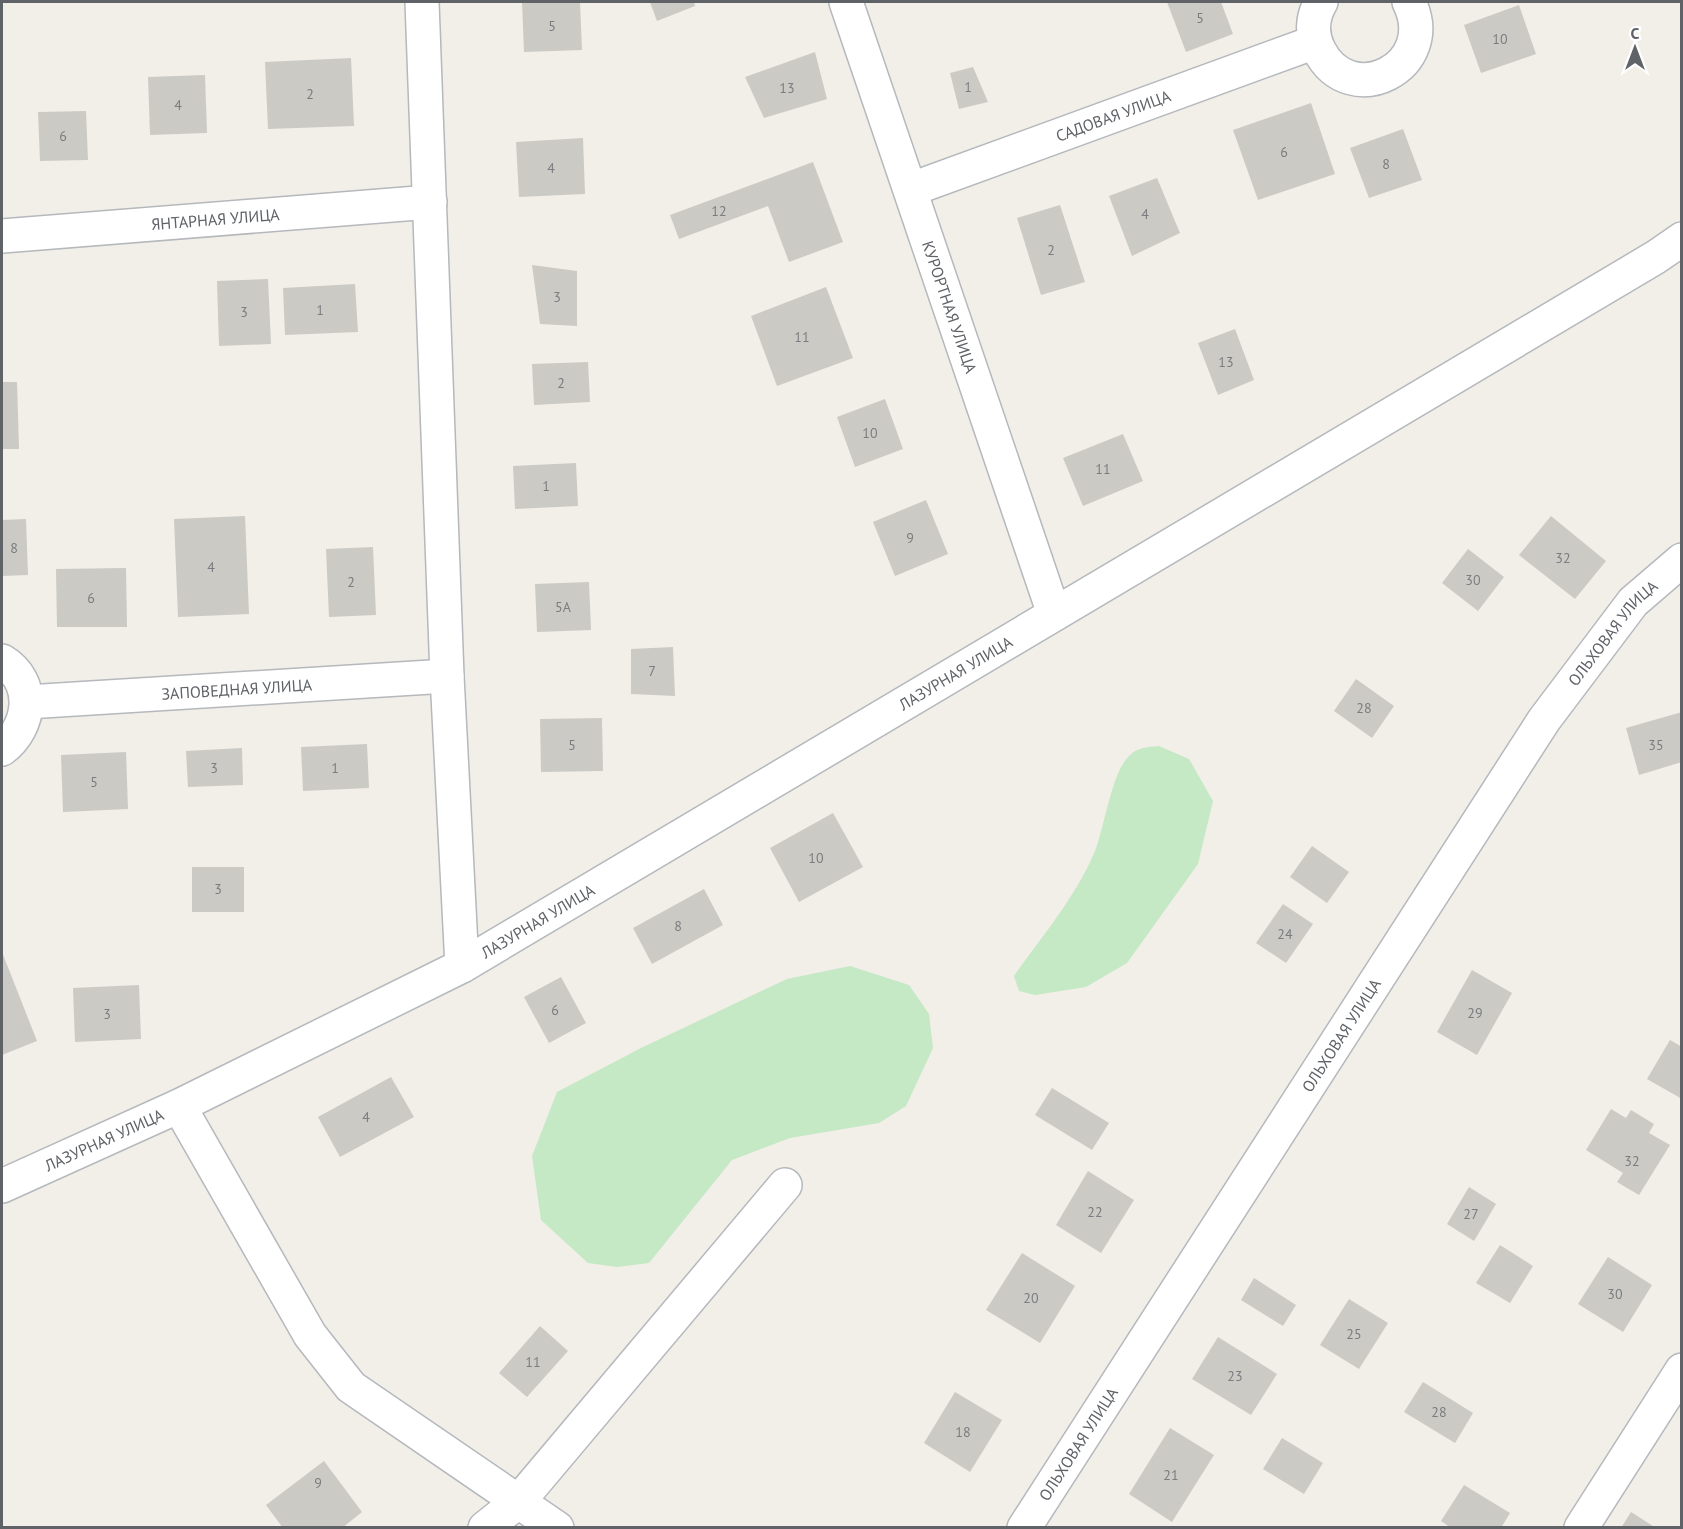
<svg xmlns="http://www.w3.org/2000/svg" width="1683" height="1529" viewBox="0 0 1683 1529" font-family="'PT Sans',sans-serif">
	<style>
		.green { fill: #c5e8c5 }
		.building { fill: #cccac5 }
		.lines { fill: none; stroke-linecap: round; stroke-linejoin: round }
		.minor-casing { stroke: #b5b8bc; stroke-width: 36 }
		.minor { stroke: #fff; stroke-width: 33 }
		.labels { text-anchor: middle; dominant-baseline: central; stroke-width: 6; stroke-linejoin: round; paint-order: stroke }
		.number-label { font-size: 14px; fill: #7a7d7f }
		.street-label { font-size: 16px; fill: #5f6368; stroke: #fff }
	</style>
	<rect width="100%" height="100%" fill="#f1efe8"/>
	<g class="green">
		<path d="M 1159,746 L 1189,759 L 1213,801 L 1198,864 L 1127,963 L 1086,987 L 1035,995 L 1019,991 L 1014,976 C 1042,936 1076,897 1095,851 C 1105,826 1111,774 1129,756 C 1137,747 1149,747 1159,746 Z"/>
		<polygon points="850,966 909,985 929,1014 933,1048 906,1106 879,1123 790,1138 732,1160 649,1263 617,1267 588,1263 541,1220 532,1156 557,1092 641,1048 787,979"/>
	</g>
	<g class="building">
		<polygon points="522,2 580,2 582,50 524,52"/>
		<polygon points="650,2 694,2 695,6 657,21"/>
		<polygon points="1167,2 1221,2 1233,34 1186,52"/>
		<polygon points="1519,5 1536,54 1481,73 1464,25"/>
		<polygon points="815,52 827,99 764,118 745,77"/>
		<polygon points="351,58 354,126 268,129 265,62"/>
		<polygon points="973,67 988,102 959,109 950,73"/>
		<polygon points="205,75 207,133 150,135 148,77"/>
		<polygon points="1311,103 1335,174 1258,200 1233,130"/>
		<polygon points="86,111 88,160 40,161 38,112"/>
		<polygon points="1403,129 1422,180 1369,198 1350,148"/>
		<polygon points="583,138 585,194 519,197 516,142"/>
		<polygon points="813,162 843,242 789,262 768,206 679,239 670,215"/>
		<polygon points="1157,178 1180,233 1132,256 1109,196"/>
		<polygon points="1060,205 1085,282 1041,295 1017,218"/>
		<polygon points="532,265 577,271 577,326 540,324"/>
		<polygon points="268,279 271,344 219,346 217,281"/>
		<polygon points="355,284 358,332 285,335 283,288"/>
		<polygon points="826,287 853,358 777,386 751,316"/>
		<polygon points="1235,329 1254,380 1218,395 1198,343"/>
		<polygon points="588,362 590,402 534,405 532,364"/>
		<polygon points="2,382 17,382 19,449 2,449"/>
		<polygon points="885,399 903,449 855,467 837,417"/>
		<polygon points="1123,434 1143,481 1083,506 1063,458"/>
		<polygon points="576,463 578,506 515,509 513,466"/>
		<polygon points="926,500 948,554 895,576 873,522"/>
		<polygon points="245,516 249,614 178,617 174,519"/>
		<polygon points="1551,516 1606,561 1575,599 1519,555"/>
		<polygon points="26,519 28,575 2,576 2,520"/>
		<polygon points="373,547 376,615 329,617 326,549"/>
		<polygon points="1468,549 1504,577 1478,611 1442,583"/>
		<polygon points="126,568 127,627 57,627 56,569"/>
		<polygon points="589,582 591,630 537,632 535,584"/>
		<polygon points="673,647 675,696 631,694 631,649"/>
		<polygon points="1356,679 1394,706 1372,738 1334,711"/>
		<polygon points="1682,712 1682,762 1639,775 1626,728"/>
		<polygon points="602,718 603,771 541,772 540,719"/>
		<polygon points="367,744 369,788 303,791 301,747"/>
		<polygon points="242,748 243,785 188,787 186,751"/>
		<polygon points="126,752 128,809 63,812 61,755"/>
		<polygon points="833,813 863,867 799,902 770,848"/>
		<polygon points="1312,846 1349,872 1327,903 1290,877"/>
		<rect x="192" y="867" width="52" height="45"/>
		<polygon points="704,889 723,925 652,964 633,928"/>
		<polygon points="1283,904 1313,924 1286,963 1256,943"/>
		<polygon points="2,952 37,1041 2,1055"/>
		<polygon points="1472,970 1512,993 1477,1055 1437,1032"/>
		<polygon points="561,977 586,1023 549,1043 524,997"/>
		<polygon points="139,985 141,1039 75,1042 73,988"/>
		<polygon points="1670,1040 1682,1047 1682,1099 1647,1079"/>
		<polygon points="391,1077 414,1117 340,1157 318,1117"/>
		<polygon points="1052,1088 1109,1123 1092,1150 1035,1115"/>
		<polygon points="1611,1109 1626,1118 1631,1110 1654,1124 1649,1133 1670,1145 1639,1195 1617,1182 1623,1173 1586,1150"/>
		<polygon points="1088,1171 1134,1200 1101,1253 1056,1225"/>
		<polygon points="1469,1187 1496,1204 1474,1241 1447,1224"/>
		<polygon points="1500,1245 1533,1266 1510,1303 1476,1283"/>
		<polygon points="1022,1253 1075,1286 1040,1343 986,1310"/>
		<polygon points="1608,1257 1652,1285 1623,1332 1578,1304"/>
		<polygon points="1254,1278 1296,1305 1283,1326 1241,1300"/>
		<polygon points="1349,1299 1388,1323 1359,1369 1320,1345"/>
		<polygon points="540,1326 568,1351 527,1397 499,1373"/>
		<polygon points="1218,1337 1277,1374 1251,1415 1192,1379"/>
		<polygon points="1423,1382 1473,1413 1455,1443 1404,1412"/>
		<polygon points="955,1392 1002,1420 970,1472 924,1443"/>
		<polygon points="1170,1428 1214,1455 1172,1522 1129,1494"/>
		<polygon points="1282,1438 1323,1463 1304,1494 1263,1469"/>
		<polygon points="324,1461 362,1512 342,1528 283,1528 266,1505"/>
		<polygon points="1464,1485 1510,1513 1501,1528 1451,1528 1441,1521"/>
		<polygon points="1631,1512 1656,1528 1621,1528"/>
	</g>
	<g class="lines">
		<g class="minor-casing">
			<g id="minor">
				<polyline points="422,2 447,676 462,966"/>
				<path id="s1" d="M 846,2 L 1054,614"/>
				<path d="M 1321,2 C 1312,17 1311,34 1319,50 C 1350,112 1441,67 1409,2"/>
				<path id="s2" d="M 912,189 L 1315,42"/>
				<path id="s3" d="M 2,236 L 430,202"/>
				<path d="M 2,661 C 37,682 31,727 2,749"/>
				<path id="s4" d="M 27,702 L 447,676"/>
				<polyline points="179,1106 310,1335 351,1387 557,1528"/>
				<path id="s5" d="M 2,1186 L 179,1106 L 462,966 L 1656,257 L 1682,239"/>
				<polyline points="485,1528 519,1501 785,1185"/>
				<path id="s6" d="M 1024,1528 L 1544,720 L 1633,602 L 1682,560"/>
				<polyline points="1581,1528 1682,1370"/>
			</g>
		</g>
		<use href="#minor" class="minor"/>
	</g>
	<g class="labels">
		<g class="number-label">
			<text x="1200" y="18">5</text>
			<text x="552" y="26">5</text>
			<text x="1500" y="39">10</text>
			<text x="968" y="87">1</text>
			<text x="787" y="88">13</text>
			<text x="310" y="94">2</text>
			<text x="178" y="105">4</text>
			<text x="63" y="136">6</text>
			<text x="1284" y="152">6</text>
			<text x="1386" y="164">8</text>
			<text x="551" y="168">4</text>
			<text x="719" y="211">12</text>
			<text x="1145" y="214">4</text>
			<text x="1051" y="250">2</text>
			<text x="557" y="297">3</text>
			<text x="320" y="310">1</text>
			<text x="244" y="312">3</text>
			<text x="802" y="337">11</text>
			<text x="1226" y="362">13</text>
			<text x="561" y="383">2</text>
			<text x="870" y="433">10</text>
			<text x="1103" y="469">11</text>
			<text x="546" y="486">1</text>
			<text x="910" y="538">9</text>
			<text x="14" y="548">8</text>
			<text x="1563" y="558">32</text>
			<text x="211" y="567">4</text>
			<text x="1473" y="580">30</text>
			<text x="351" y="582">2</text>
			<text x="91" y="598">6</text>
			<text x="563" y="607">5А</text>
			<text x="652" y="671">7</text>
			<text x="1364" y="708">28</text>
			<text x="572" y="745">5</text>
			<text x="1656" y="745">35</text>
			<text x="214" y="768">3</text>
			<text x="335" y="768">1</text>
			<text x="94" y="782">5</text>
			<text x="816" y="858">10</text>
			<text x="218" y="889">3</text>
			<text x="678" y="926">8</text>
			<text x="1285" y="934">24</text>
			<text x="555" y="1010">6</text>
			<text x="1475" y="1013">29</text>
			<text x="107" y="1014">3</text>
			<text x="366" y="1117">4</text>
			<text x="1632" y="1161">32</text>
			<text x="1095" y="1212">22</text>
			<text x="1471" y="1214">27</text>
			<text x="1615" y="1294">30</text>
			<text x="1031" y="1298">20</text>
			<text x="1354" y="1334">25</text>
			<text x="533" y="1362">11</text>
			<text x="1235" y="1376">23</text>
			<text x="1439" y="1412">28</text>
			<text x="963" y="1432">18</text>
			<text x="1171" y="1475">21</text>
			<text x="318" y="1483">9</text>
		</g>
		<g class="street-label">
			<text stroke="none"><textPath href="#s2" startOffset="214">САДОВАЯ УЛИЦА</textPath></text>
			<text stroke="none"><textPath href="#s3" startOffset="214">ЯНТАРНАЯ УЛИЦА</textPath></text>
			<text stroke="none"><textPath href="#s1" startOffset="322">КУРОРТНАЯ УЛИЦА</textPath></text>
			<text stroke="none"><textPath href="#s6" startOffset="1072">ОЛЬХОВАЯ УЛИЦА</textPath></text>
			<text stroke="none"><textPath href="#s5" startOffset="1084">ЛАЗУРНАЯ УЛИЦА</textPath></text>
			<text stroke="none"><textPath href="#s4" startOffset="210">ЗАПОВЕДНАЯ УЛИЦА</textPath></text>
			<text stroke="none"><textPath href="#s5" startOffset="598">ЛАЗУРНАЯ УЛИЦА</textPath></text>
			<text stroke="none"><textPath href="#s6" startOffset="586">ОЛЬХОВАЯ УЛИЦА</textPath></text>
			<text stroke="none"><textPath href="#s5" startOffset="112">ЛАЗУРНАЯ УЛИЦА</textPath></text>
			<text stroke="none"><textPath href="#s6" startOffset="100">ОЛЬХОВАЯ УЛИЦА</textPath></text>
		</g>
	</g>
	<rect width="1683" height="1529" fill="none" stroke="#5f6368" stroke-width="6"/>
	<g transform="translate(1635 48)" stroke="#ffffff" stroke-width="4.5" paint-order="stroke">
	<path d="M0-4.5L10 22L0 15L-10 22Z" fill="#5f6368"/>
	<text y="-9" font-size="16" font-weight="bold" text-anchor="middle" fill="#5f6368">С</text>
	</g>
</svg>
